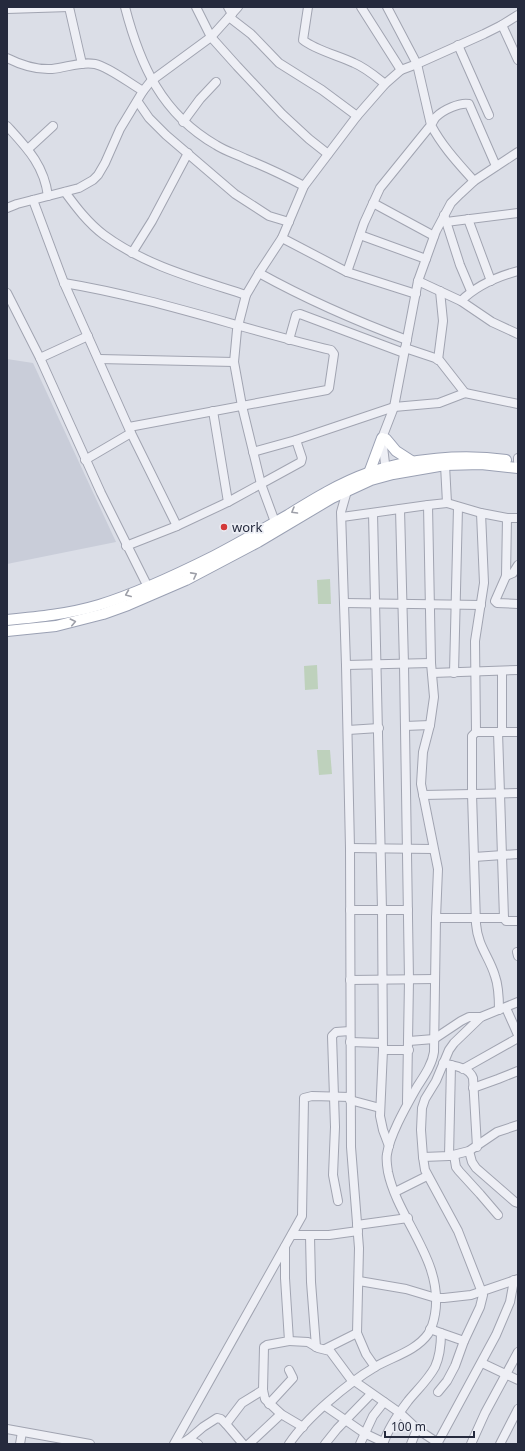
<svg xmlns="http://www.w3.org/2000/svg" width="525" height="1451" viewBox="0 0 525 1451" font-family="'Noto Sans',sans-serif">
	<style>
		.built { fill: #c9cdd9 }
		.green { fill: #bed1bc }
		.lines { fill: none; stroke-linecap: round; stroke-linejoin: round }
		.minor-casing { stroke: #a1a4b1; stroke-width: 10 }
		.major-casing { stroke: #9aa0b3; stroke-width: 12 }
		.minor { stroke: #eeeff5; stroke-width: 8 }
		.major { stroke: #fff; stroke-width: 10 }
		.oneway { stroke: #9d9fa8 }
		.poi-dot { fill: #d33939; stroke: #ebedf4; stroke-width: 1.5 }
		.labels { text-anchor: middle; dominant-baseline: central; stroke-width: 3.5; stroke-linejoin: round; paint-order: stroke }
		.poi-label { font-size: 13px; fill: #252a3d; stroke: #ebedf4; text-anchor: start }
	</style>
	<rect width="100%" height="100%" fill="#dbdee7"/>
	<polygon class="built" points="7,359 33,363 116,542 7,564"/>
	<g class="green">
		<polygon points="330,579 331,604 318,604 317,580"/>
		<polygon points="317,665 318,689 305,690 304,666"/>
		<polygon points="330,750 332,774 319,775 317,750"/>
	</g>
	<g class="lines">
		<g class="minor-casing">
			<g id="minor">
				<polyline points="69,7 82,64"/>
				<path d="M 125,7 C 140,65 162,114 216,145 C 225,151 236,154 246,159 C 266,167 285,176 304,186"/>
				<polyline points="196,7 211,37 237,66 282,114 309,139 328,154"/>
				<polyline points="228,7 232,14"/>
				<path d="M 308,7 L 303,40 C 315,50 340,56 354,63 C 366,68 375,76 385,84"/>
				<polyline points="361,7 401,70"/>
				<polyline points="7,9 69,7"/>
				<polyline points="229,17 251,34 279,63 322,90 357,116"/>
				<polyline points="502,25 518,60"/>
				<polyline points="458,45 489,115"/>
				<path d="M 7,58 C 21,65 36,70 52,69 C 66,68 80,61 95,64 C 109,67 129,83 143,91"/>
				<polyline points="138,102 149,118 166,135 235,194 269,216 289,222"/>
				<polyline points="183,122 200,99 216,82"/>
				<path d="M 7,126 C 27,148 44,165 48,196"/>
				<polyline points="28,149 53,126"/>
				<path d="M 474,181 C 458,163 442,146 431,125 C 433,122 434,119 436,117 C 443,110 460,102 469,104 L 496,166"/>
				<path d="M 65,192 C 76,207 88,223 104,235 C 146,266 197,279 246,295"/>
				<polyline points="33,200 64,283 131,433 177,526"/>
				<polyline points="373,203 434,236"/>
				<polyline points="7,208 17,204 79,188 93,180 98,175 105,163 120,129 143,91 151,81 211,37 238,7"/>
				<polyline points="444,215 460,265 471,291"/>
				<polyline points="468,219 491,281"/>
				<polyline points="446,222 518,213"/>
				<polyline points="360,235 426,259"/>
				<polyline points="282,238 347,272 416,294"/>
				<polyline points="132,253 152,221 188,153"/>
				<polyline points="347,272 364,223 380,188 431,125 417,64 387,7"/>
				<path d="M 259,273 C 306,299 356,321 407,340"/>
				<polyline points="418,281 461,301 492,322 518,334"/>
				<path d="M 64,283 C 155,298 242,329 331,350 L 334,354 L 329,388 L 327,390 L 129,427"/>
				<polyline points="7,293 40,358 101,493 150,591"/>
				<path d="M 461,301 C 477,285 496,277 518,271"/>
				<polyline points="289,340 296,315 300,314 404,353"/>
				<polyline points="405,348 435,358 440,361 465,393"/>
				<polyline points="40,358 88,336"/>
				<polyline points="99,359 234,362"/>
				<polyline points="438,360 443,321 440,291"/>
				<polyline points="213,411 228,502"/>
				<polyline points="253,452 296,440 394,407 439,403 465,393 518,404"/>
				<polyline points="85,460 131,433"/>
				<polyline points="518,461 518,458"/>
				<polyline points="386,472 382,438 394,407 418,281 436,231 451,203 460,194 474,181 518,152"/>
				<polyline points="347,491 341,512 346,665 350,848 351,1147 359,1248 357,1333 366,1354 375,1367"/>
				<polyline points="447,503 481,513 484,583 475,641 476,732"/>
				<polyline points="400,509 404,665 409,980 407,1102"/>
				<polyline points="373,513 382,910 383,1050 380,1116 383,1130 389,1146"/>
				<polyline points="481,513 507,518 518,518"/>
				<polyline points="342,517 428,505 447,503 445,465"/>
				<polyline points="507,518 506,576 495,601 497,603 518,604"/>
				<polyline points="275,522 261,484 242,406 234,362 237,330 246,295 259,273 282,238 304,186 357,116 385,84 401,70 417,64 484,34 502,25 518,15"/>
				<polyline points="126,546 177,526 228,502 301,462 302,458 296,440"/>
				<polyline points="506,576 513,573 518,565"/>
				<polyline points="344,603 481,605"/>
				<polyline points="346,665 431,663"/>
				<polyline points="432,673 518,670"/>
				<polyline points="454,673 458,507"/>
				<polyline points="405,726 430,725"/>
				<polyline points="348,730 379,728"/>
				<polyline points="502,732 502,671"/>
				<polyline points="423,795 518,793"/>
				<polyline points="350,848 433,849"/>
				<polyline points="474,857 518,854"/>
				<polyline points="350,910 408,910"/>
				<polyline points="436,918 504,918 498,732"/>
				<polyline points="504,918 506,921 518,921"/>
				<polyline points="517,952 518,956"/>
				<polyline points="350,980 435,979"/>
				<polyline points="506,1008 518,1035"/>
				<path d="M 499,1010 C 499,999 499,987 495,976 C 489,956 478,947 476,924 L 472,794 L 472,736 L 476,732 L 518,732"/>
				<polyline points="409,1041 434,1039 461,1021 469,1017 481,1017"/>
				<polyline points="350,1042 382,1043"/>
				<polyline points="383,1050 409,1050"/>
				<path d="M 443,1063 C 454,1066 469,1067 473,1078 L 477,1147"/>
				<polyline points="463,1069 518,1038"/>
				<polyline points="473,1088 498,1079 518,1071"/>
				<polyline points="350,1100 380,1108"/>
				<polyline points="469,1151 472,1162 476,1168 515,1202 518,1203"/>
				<polyline points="454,1155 456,1167 459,1171 480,1194 498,1215"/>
				<polyline points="449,1156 451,1065"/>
				<polyline points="423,1157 449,1156 469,1151 497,1132 518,1125"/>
				<polyline points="395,1192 427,1176"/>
				<polyline points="338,1201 333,1175 335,1127 332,1036 336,1032 350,1031"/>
				<polyline points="357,1225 408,1218"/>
				<polyline points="292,1235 329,1235 358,1231"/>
				<polyline points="310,1236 311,1282 316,1347"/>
				<polyline points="285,1247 285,1278 289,1341 267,1345 264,1347 263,1390 265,1399 281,1414 303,1427"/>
				<polyline points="359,1281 406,1289 436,1298 444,1298 471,1295 518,1279"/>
				<polyline points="441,1333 464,1341"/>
				<polyline points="289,1341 308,1342 318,1348 330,1351 350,1378 400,1413 417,1429 438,1443"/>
				<polyline points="325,1349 357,1333"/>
				<polyline points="482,1363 518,1380"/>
				<polyline points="438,1392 447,1381 455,1366 464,1341 480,1307 483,1295 458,1231 425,1170 423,1157 421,1130 422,1108 425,1099 436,1081 449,1050 454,1043 481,1017 518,1002"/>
				<polyline points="269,1404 293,1378 289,1370"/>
				<polyline points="325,1406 364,1433 383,1442"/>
				<polyline points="7,1429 90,1444"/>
				<polyline points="189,1439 203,1427 217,1418 221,1419 226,1424"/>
				<polyline points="20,1444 22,1432"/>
				<polyline points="174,1444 302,1216 304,1098 312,1096 350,1097"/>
				<polyline points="181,1444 189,1439 198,1444"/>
				<polyline points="243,1444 226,1424 242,1403 263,1390"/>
				<polyline points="249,1444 281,1414"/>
				<path d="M 289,1444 C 306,1418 348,1383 375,1367 C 392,1357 416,1351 428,1334 C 432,1328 434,1320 435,1314 C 444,1261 398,1220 388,1172 C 387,1166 386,1159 387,1154 C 390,1134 407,1105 417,1087 C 424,1076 432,1065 434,1052 L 436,918 L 438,869 L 421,784 L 423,752 L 430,725 L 434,697 L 431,663 L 428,505"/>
				<polyline points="325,1444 337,1429 371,1394"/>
				<polyline points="360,1444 373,1416 384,1402"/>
				<path d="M 383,1444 C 388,1429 398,1414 408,1401 C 417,1390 428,1380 435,1367 C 440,1356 441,1345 441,1333 L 430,1329"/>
				<polyline points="411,1444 417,1429"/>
				<polyline points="437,1444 496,1335 510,1302 514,1280"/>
				<polyline points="471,1444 485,1413 518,1352"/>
				<polyline points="500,1444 518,1409"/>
			</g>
		</g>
		<g class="major-casing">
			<g id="major">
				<polyline points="386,439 396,451 413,462"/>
				<polyline points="369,473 382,438"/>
				<path d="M 7,620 C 38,617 69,614 99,605 C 138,593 178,574 214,556 C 239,543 263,529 288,515 C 314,499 340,483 368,473 C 409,458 464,454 506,460"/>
				<polyline points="7,631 56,626 103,614 128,605 186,580 258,542 332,498 371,480 393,474 445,465 481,464 518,468"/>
			</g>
		</g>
		<use href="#minor" class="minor"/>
		<use href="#major" class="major"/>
	</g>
	<defs><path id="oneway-chevron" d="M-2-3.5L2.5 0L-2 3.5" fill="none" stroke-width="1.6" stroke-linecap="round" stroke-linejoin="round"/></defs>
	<g class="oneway">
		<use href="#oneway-chevron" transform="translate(294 511) rotate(150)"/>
		<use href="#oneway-chevron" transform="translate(194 575) rotate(-28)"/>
		<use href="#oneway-chevron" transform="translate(128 594) rotate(158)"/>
		<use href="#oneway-chevron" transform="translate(73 622) rotate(-13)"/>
	</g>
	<circle class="poi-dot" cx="224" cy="527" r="4"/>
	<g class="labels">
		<g class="poi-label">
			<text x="232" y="527">work</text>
		</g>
	</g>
	<rect width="525" height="1451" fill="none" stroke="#252a3d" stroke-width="16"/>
	<path d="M385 1431v6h89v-6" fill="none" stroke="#252a3d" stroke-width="2"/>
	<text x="391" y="1431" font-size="12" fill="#252a3d" stroke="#ebedf4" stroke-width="3" paint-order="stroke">100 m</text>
</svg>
